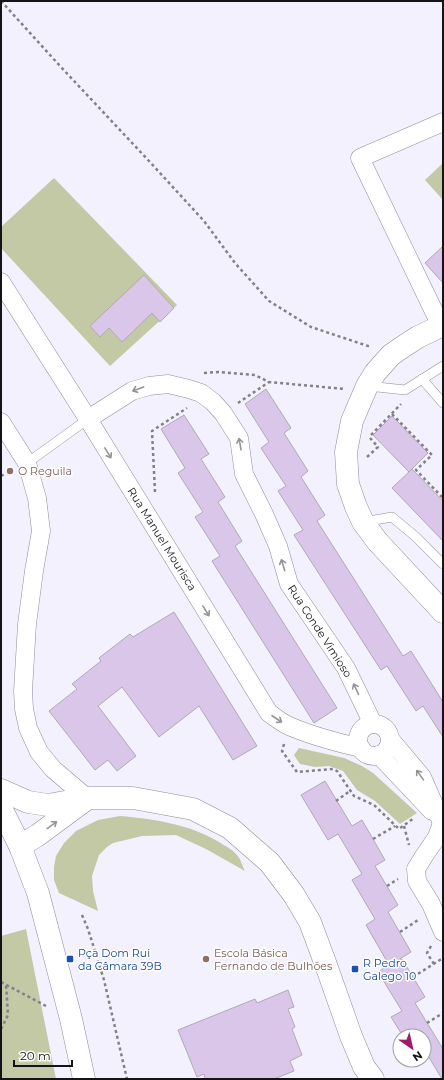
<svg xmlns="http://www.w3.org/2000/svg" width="444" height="1080" viewBox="0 0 444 1080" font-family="Montserrat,sans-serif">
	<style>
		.green { fill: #c3c8a5 }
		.building { fill: #d9c6e9; stroke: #afaab4 }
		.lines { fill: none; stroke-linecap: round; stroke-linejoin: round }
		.service-casing { stroke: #8e8e99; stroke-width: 10 }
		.minor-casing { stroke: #8e8e99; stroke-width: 19 }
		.tertiary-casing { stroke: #8e8e99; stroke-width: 23 }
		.path { stroke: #828189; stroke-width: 2.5; stroke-dasharray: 3 3; stroke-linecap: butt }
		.service { stroke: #fff; stroke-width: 9 }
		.minor { stroke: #fff; stroke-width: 18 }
		.tertiary { stroke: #fff; stroke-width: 22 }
		.oneway { stroke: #959597 }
		.education-dot { fill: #8d6e63; stroke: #fff; stroke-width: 1.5 }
		.transit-dot { fill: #1a4fb4; stroke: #fff; stroke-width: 1.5 }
		.labels { text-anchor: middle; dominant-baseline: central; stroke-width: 3; stroke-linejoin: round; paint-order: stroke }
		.education-label { font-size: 11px; fill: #785e54; stroke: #fff; text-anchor: start }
		.street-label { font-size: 11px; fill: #141418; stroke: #fff }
		.transit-label { font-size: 11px; fill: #164399; stroke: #fff; text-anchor: start }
	</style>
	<rect width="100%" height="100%" fill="#f2f1fd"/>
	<g class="green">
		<polygon points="443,163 443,200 425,180"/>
		<polygon points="54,178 177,305 110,366 1,248 1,227"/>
		<polygon points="299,748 344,758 362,766 373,773 417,813 400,824 375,801 357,790 343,771 329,766 315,767 300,764 294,755"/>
		<path d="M 120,816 C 154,819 189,824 219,842 C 225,846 232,849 237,855 C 241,859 242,866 245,871 L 206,849 L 176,835 L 142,836 L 113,843 L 107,847 L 99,855 L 92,876 L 93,891 L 98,911 L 59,893 L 54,880 L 54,867 L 56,856 L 64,843 L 76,831 L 98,820 Z"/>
		<polygon points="26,929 56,1079 1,1079 1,936"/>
	</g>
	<g class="building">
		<polygon points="443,246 443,283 425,263"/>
		<polygon points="144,275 174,308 160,322 152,313 122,342 109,328 100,337 90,326"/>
		<polygon points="266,389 291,428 284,433 308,471 301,477 325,515 317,521 403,656 411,651 443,702 443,737 423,706 416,711 387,666 381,670 294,535 303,530 278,491 286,486 261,448 269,442 245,404"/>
		<polygon points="184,415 209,454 201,459 225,497 218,502 242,541 235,546 337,708 314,723 212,561 220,556 195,517 203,512 178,473 185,468 161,429"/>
		<polygon points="392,416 428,453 409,472 373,435"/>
		<polygon points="412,469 443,501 443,541 392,488"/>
		<polygon points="174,612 257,746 233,760 199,706 159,737 122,687 98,706 136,756 117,771 108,760 95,770 49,711 77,689 72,684 101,661 99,658 130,634 133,637"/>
		<polygon points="325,781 352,826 362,820 385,860 375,866 398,905 388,912 411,952 393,963 402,959 425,997 415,1003 443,1049 443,1079 442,1079 424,1049 424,1036 403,1036 391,1017 402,1011 378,972 389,965 366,925 375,919 352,880 362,874 338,834 328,840 301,795"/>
		<polygon points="288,990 294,1007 288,1009 295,1027 292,1029 302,1055 290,1061 294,1071 274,1079 205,1079 204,1074 197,1077 178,1030 255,999 257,1003"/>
	</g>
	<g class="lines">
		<g class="service-casing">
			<g id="service">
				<polyline points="422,379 443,403"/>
				<polyline points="368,386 405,390 443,366"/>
				<polyline points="27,463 88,419"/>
				<polyline points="363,522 392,517 416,537 443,564"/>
			</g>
		</g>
		<g class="minor-casing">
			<g id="minor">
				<path d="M 1,282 L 88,419 L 269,713 C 275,717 281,722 287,725 C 311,736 335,742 361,748"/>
				<polyline points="441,326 360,158 443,122"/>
				<polyline points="88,419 132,391 149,386 168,384 189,389 201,393 213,402 223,413 239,438 244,474 264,514 278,546 289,584 346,668 373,724"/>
				<polyline points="1,422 27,463 37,498 41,531 34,571 27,624 23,691 24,709 28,728 39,752 53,769 87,798"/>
				<circle cx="374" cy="740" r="16"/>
				<polyline points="390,739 422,777 442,823"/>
				<polyline points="379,755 432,811"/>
				<polyline points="442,823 437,837 424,856 416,869 417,881 431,904 443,932"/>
			</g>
		</g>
		<g class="tertiary-casing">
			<g id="tertiary">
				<polyline points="443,325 418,337 404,346 391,355 375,373 367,386 352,421 346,452 348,484 356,507 363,522 377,541 443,612"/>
				<polyline points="1,790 28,802 48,805 87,798 133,798 193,809 230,828 270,863 294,895 310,922 326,965 351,1036 364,1067 373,1079"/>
				<polyline points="1,808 20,846 38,893 71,1019 84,1079"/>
				<polyline points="20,846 38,835 84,801"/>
			</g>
		</g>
		<g class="path">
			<polyline points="1,1 60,66 149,161 204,221 235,263 269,301 311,327 371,347"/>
			<polyline points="204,373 218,372 255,375 269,382 345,389"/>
			<polyline points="238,403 269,382"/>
			<polyline points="392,414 432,455 416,470 443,498"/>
			<polyline points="371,435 401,404"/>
			<polyline points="367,457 378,447 370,438"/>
			<polyline points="1,476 11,471"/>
			<polyline points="155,492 152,431 187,408"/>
			<polyline points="284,744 282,751 297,772 333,769 337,771 354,796 374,805 399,829 414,818"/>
			<polyline points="336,801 350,791"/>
			<polyline points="404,826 409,845"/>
			<polyline points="373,839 395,826"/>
			<polyline points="387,886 398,879"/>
			<polyline points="82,915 88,929 104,980 127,1079"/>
			<polyline points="400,932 418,920"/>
			<polyline points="431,946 427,953 434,964"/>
			<polyline points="413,977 443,958"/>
			<polyline points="1,982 46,1006"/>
			<polyline points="427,1023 443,1013"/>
			<polyline points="1,1029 8,1015 6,984"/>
		</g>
		<use href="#service" class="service"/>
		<use href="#minor" class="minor"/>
		<use href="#tertiary" class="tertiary"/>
	</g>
	<defs><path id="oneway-shaft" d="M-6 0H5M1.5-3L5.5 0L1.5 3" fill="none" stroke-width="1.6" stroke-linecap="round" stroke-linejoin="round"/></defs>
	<g class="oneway">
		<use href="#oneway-shaft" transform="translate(138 389) rotate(160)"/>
		<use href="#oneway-shaft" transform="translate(240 444) rotate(-100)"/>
		<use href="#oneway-shaft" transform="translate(108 453) rotate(58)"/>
		<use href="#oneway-shaft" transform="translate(283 565) rotate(-107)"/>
		<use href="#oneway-shaft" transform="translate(206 611) rotate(58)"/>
		<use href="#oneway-shaft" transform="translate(356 689) rotate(-115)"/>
		<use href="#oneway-shaft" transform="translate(277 719) rotate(33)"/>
		<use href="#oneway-shaft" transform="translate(420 775) rotate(-125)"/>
		<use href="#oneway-shaft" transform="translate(52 825) rotate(-36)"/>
	</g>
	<g class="education-dot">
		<circle cx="10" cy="471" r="4"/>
		<circle cx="206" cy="959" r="4"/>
	</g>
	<g class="transit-dot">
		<rect x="66" y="955" width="8" height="8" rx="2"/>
		<rect x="351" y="965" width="8" height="8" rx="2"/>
	</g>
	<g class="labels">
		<g class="education-label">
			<text x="18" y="471">O Reguila</text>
			<text x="214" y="953">Escola Básica<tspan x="214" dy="13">Fernando de Bulhões</tspan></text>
		</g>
		<g class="street-label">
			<text transform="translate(162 539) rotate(58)">Rua Manuel Mourisca</text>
			<text transform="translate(320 631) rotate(57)">Rua Conde Vimioso</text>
		</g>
		<g class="transit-label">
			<text x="78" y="953">Pça Dom Rui<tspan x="78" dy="13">da Câmara 39B</tspan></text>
			<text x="363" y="963">R Pedro<tspan x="363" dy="13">Galego 10</tspan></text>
		</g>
	</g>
	<rect width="444" height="1080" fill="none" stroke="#141418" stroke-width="4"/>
	<g transform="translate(412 1048) rotate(146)"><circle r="19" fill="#ffffff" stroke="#a1a1a3"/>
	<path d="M0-3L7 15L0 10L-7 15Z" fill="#9f1a6a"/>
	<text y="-6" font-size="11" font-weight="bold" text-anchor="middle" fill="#141418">N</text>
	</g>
	<path d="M14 1060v6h58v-6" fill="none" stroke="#141418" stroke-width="2"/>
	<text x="20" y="1060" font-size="12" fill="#141418" stroke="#ffffff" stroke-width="3" paint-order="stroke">20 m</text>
</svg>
